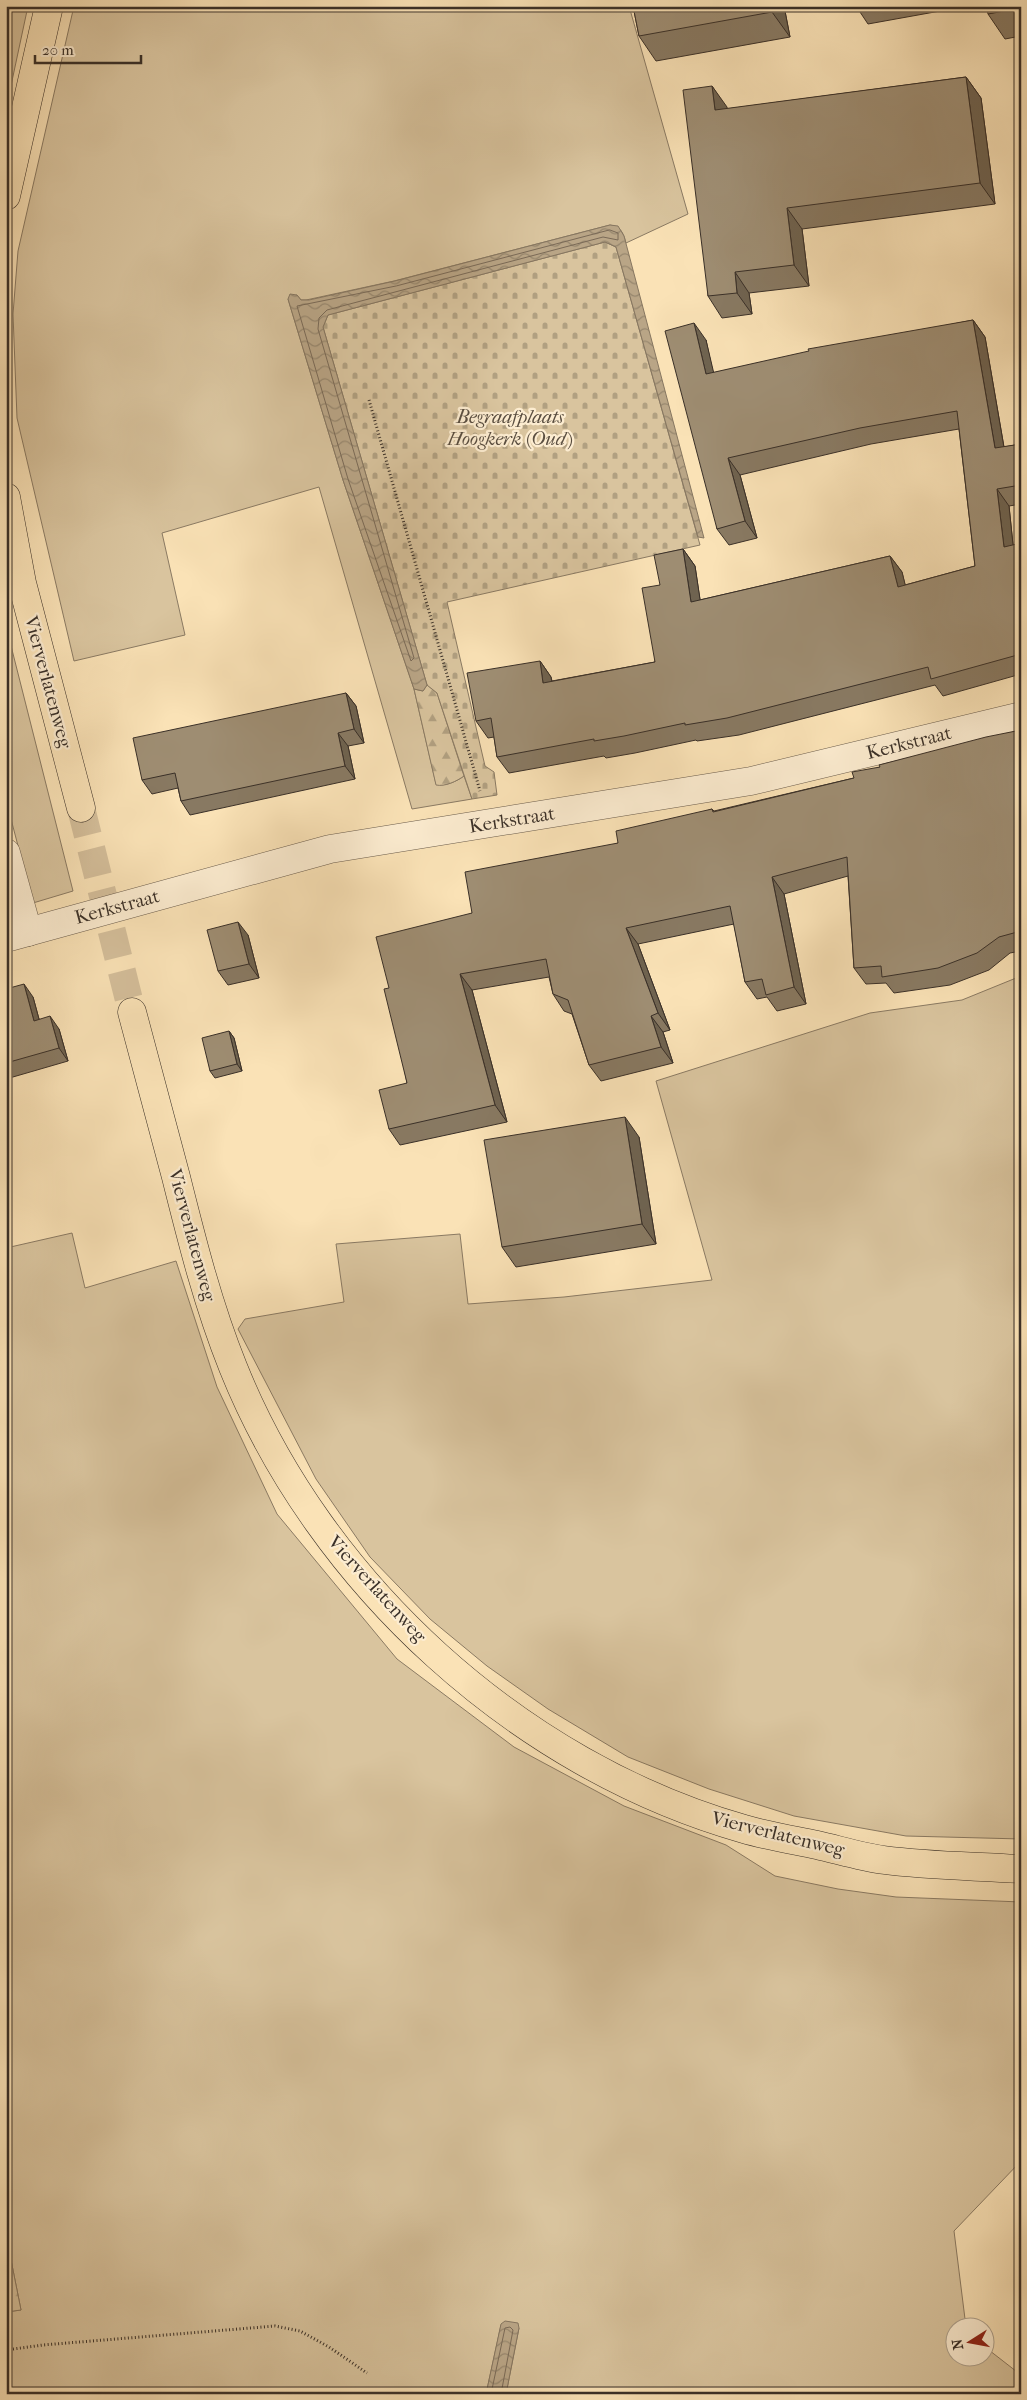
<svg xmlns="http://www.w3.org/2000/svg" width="1027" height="2400" viewBox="0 0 1027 2400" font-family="'IM FELL French Canon',serif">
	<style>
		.grass { fill: #d9c49e; stroke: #8a7a63 }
		.forest { fill: url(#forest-firs); stroke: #8a7a63 }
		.cemetery { fill: url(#cemetery-stones); stroke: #8a7a63 }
		.water { fill: url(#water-waves); stroke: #867660 }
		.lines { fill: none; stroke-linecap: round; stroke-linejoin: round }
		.shore { stroke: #7a6a57; stroke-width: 1 }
		.major-tunnel { stroke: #d4be9a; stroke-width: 28; stroke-dasharray: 28 14; stroke-linecap: butt }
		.minor-casing { stroke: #6a5c4c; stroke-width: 29 }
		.major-casing { stroke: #3a3028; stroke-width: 29 }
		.path { stroke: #3a3028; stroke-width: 3; stroke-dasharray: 1 2.5; stroke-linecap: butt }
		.minor { stroke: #fcecd0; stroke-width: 28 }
		.major { stroke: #fae2b6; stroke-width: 28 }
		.wall { fill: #887962; stroke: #3a3028 }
		.shaded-wall { fill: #6f6350; stroke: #3a3028 }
		.building { fill: #9e8d72; stroke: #3a3028 }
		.labels { text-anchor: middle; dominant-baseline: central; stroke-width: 4.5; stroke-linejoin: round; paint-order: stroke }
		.park-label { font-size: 19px; font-style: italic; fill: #5a4e40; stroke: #fcecd0 }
		.street-label { font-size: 19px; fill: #3a3028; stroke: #fcecd0 }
	</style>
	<defs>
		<pattern id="forest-firs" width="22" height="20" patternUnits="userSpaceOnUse" patternTransform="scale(1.25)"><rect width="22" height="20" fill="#d9c49e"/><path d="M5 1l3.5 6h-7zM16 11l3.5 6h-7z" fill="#b1a081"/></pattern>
		<pattern id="cemetery-stones" width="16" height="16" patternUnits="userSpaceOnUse" patternTransform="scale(1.25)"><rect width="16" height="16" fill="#d9c49e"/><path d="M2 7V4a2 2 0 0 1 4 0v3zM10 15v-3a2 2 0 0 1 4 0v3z" fill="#b1a081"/></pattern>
		<pattern id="water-waves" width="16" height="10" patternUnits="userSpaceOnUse" patternTransform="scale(1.25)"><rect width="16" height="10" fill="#b9a586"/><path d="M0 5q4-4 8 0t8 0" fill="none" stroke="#97876e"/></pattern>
	</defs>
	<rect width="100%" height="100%" fill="#fae2b6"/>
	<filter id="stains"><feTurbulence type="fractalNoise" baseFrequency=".004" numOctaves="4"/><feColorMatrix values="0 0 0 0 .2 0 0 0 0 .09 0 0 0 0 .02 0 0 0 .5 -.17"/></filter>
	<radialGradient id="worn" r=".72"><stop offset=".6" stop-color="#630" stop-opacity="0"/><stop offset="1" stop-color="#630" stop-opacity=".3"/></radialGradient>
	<g class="grass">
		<polygon points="6,6 28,6 6,109"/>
		<path d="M 74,6 L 629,6 L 688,214 L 626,243 C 623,232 621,227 610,225 L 394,281 L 306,300 L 301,300 L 297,295 L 288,299 L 343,480 L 414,689 L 436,784 C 445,787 457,781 464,776 L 472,799 L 412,809 L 319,487 L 162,533 L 185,635 L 74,661 L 17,418 L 13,314 L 18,251 Z"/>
		<polygon points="6,626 73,891 33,903 6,800"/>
		<polygon points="1021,976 1021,1839 906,1836 794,1816 709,1789 628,1757 548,1709 487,1666 430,1619 370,1557 316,1479 238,1329 245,1319 344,1302 336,1244 460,1234 468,1304 564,1297 712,1280 656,1081 870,1013 962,1000"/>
		<path d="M 72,1233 L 85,1288 L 176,1261 L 217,1387 L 277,1514 L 397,1659 L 514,1747 L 624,1806 L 726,1845 L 775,1876 L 838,1889 L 896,1897 L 1021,1902 L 1021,2161 L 954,2231 L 966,2327 L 954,2328 L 954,2358 L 984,2358 L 985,2347 L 1021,2375 L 1021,2394 L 506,2394 L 519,2328 C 512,2323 508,2319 501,2325 L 486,2394 L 6,2394 L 6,2312 L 21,2310 L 6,2235 L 6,1248 Z"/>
	</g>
	<g class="forest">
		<path d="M 427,685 L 437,693 L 464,776 C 457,781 445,787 436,785 L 414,689 L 423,691 Z"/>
		<polygon points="6,2235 21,2310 6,2312"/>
	</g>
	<polygon class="cemetery" points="605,242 616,247 700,545 447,602 485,766 494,772 497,795 472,799 437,693 427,685 323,327 328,315"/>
	<g class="water">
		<polygon points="610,225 618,226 624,236 704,538 698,537 616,247 605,242 328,315 323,327 427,685 423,691 414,689 343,480 288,299 290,294 297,295 301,300 309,300 395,281"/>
		<polygon points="505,2321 518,2323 519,2328 506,2394 486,2394 501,2324"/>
	</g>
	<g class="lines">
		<g class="shore">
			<polygon points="610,230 618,233 618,240 603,237 327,310 319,318 318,329 414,658 411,661 348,479 297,306 396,286"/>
			<polyline points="491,2394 505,2328 510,2327 513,2330 501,2394"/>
		</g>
		<polyline class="major-tunnel" points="81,808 132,1012"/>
		<g class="minor-casing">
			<g id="minor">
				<polyline points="6,853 28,932"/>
				<polyline points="6,938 330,849 751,781 1021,716"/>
			</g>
		</g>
		<g class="major-casing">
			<g id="major">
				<polyline points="6,196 49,6"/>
				<polyline points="6,497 22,583 81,808"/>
				<path d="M 132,1012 C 147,1067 161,1122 176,1177 C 192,1241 208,1305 233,1367 C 320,1584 519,1765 744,1829 C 768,1836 793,1840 817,1845 C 839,1850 862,1857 884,1860 C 929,1866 976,1866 1021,1869"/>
			</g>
		</g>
		<g class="path">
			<polyline points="369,400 480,791"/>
			<polyline points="6,2350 43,2345 275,2326 300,2331 329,2347 367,2373"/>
		</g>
		<use href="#minor" class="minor"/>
		<use href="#major" class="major"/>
	</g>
	<g class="wall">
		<polygon points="633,6 784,6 790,37 656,61 639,36"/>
		<polygon points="856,6 968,6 868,24"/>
		<polygon points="1021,6 1021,36 1005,39 988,14"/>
		<polygon points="966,77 981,98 995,204 802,229 809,286 749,293 752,314 722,318 708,296 712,86 727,109"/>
		<polygon points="973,320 985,337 1004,447 1021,444 1021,504 1009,506 1013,545 1021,543 1021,674 943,696 935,685 739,735 697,741 696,740 635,753 606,758 604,756 509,773 497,757 494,737 488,738 476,721 540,661 551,677 552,681 655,662 660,585 683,549 695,566 700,600 890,556 902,572 905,585 975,566 959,429 871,444 740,475 757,538 729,545 717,529 706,340 713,373"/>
		<polygon points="346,693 356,706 364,743 348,746 355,779 190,815 181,801 178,788 152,794 142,780"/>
		<polygon points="1021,730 1021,951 1010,953 989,970 950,985 894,993 886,983 866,984 854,968 848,876 784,894 806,1004 777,1011 767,997 757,999 745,982 734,924 638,944 670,1030 663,1032 673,1063 601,1081 589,1065 572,1014 564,1011 553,994 549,977 472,990 507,1122 400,1145 389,1129 407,1083 389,988 472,913 618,843 712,809 714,811 854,778 880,767"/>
		<polygon points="248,935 259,978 228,985 218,971"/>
		<polygon points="6,989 33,997 39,1019 59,1029 68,1061 6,1079"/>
		<polygon points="229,1031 234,1038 242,1071 215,1078 210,1071"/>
		<polygon points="639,1137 656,1244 516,1267 502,1247"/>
	</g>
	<g class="shaded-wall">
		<polygon points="771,6 784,6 790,37 772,12"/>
		<polygon points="966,77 981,98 995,204 980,183"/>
		<polygon points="712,86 727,107 730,131 715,110"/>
		<polygon points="787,208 802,229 809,286 794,265"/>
		<polygon points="735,272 749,293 752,314 737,293"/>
		<polygon points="973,320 985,337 1007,465 995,448"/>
		<polygon points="694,323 706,340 718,391 706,374"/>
		<polygon points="728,458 740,475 757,538 745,521"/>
		<polygon points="997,489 1009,506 1015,564 1004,547"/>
		<polygon points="683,549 695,566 703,619 691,602"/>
		<polygon points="890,556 902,572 910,604 898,587"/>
		<polygon points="540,661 551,677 555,700 543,683"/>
		<polygon points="346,693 356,706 364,743 354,729"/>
		<polygon points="338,733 348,746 355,779 345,766"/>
		<polygon points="772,877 784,894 806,1004 794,987"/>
		<polygon points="238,922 248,935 259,978 249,964"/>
		<polygon points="626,928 638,944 670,1030 658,1013"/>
		<polygon points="460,974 472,990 507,1122 495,1105"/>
		<polygon points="24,984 33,997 43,1034 34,1021"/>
		<polygon points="50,1016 59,1029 68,1061 59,1048"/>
		<polygon points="651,1016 663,1032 673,1063 661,1047"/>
		<polygon points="229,1031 234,1038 242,1071 237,1064"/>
		<polygon points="625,1117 639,1137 656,1244 642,1224"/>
	</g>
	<g class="building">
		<polygon points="633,6 771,6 772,12 639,36"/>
		<polygon points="986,6 1021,6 1021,8 988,14"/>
		<polygon points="966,77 980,183 787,208 794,265 735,272 737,293 708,296 683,90 712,86 715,110"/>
		<polygon points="973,320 995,448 1021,444 1021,485 997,489 1004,547 1021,543 1021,654 931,679 928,667 727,718 685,725 685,723 624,736 594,741 594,739 497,757 491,718 476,721 467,673 540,661 543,683 655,662 642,588 660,585 654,555 683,549 691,602 890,556 898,587 975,566 957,411 860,428 728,458 745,521 717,529 665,331 694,323 706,374 809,351 808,349"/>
		<polygon points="346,693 354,729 338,733 345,766 181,801 175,773 142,780 133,738"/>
		<polygon points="1021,730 1021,931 999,937 977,953 938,968 882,977 881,966 854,968 847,857 772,877 794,987 766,995 762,979 745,982 730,906 626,928 658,1013 651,1016 661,1047 589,1065 568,1000 553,994 546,959 460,974 495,1105 389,1129 379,1090 407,1083 384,989 389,988 376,937 472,913 465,872 618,843 616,831 712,809 713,812 854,778 852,772 880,767 879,765 986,737"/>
		<polygon points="238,922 249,964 218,971 207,930"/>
		<polygon points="24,984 34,1021 50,1016 59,1048 6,1063 6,989"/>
		<polygon points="229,1031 237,1064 210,1071 202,1038"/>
		<polygon points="625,1117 642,1224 502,1247 484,1140"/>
	</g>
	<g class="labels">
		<g class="park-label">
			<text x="510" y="417">Begraafplaats<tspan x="510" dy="22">Hoogkerk (Oud)</tspan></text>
		</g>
		<g class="street-label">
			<text transform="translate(48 682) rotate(75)">Vierverlatenweg</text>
			<text transform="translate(909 743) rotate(-14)">Kerkstraat</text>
			<text transform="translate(512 820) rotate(-9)">Kerkstraat</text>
			<text transform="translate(117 907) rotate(-15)">Kerkstraat</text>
			<text transform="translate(192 1235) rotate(75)">Vierverlatenweg</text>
			<text transform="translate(377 1589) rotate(48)">Vierverlatenweg</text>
			<text transform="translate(778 1834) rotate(14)">Vierverlatenweg</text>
		</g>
	</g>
	<rect width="1027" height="2400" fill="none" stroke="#fae2b6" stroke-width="25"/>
	<rect x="8" y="8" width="1012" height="2385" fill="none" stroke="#3a3028" stroke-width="2.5"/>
	<rect x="12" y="12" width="1002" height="2375" fill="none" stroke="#3a3028"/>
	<g transform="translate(970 2342) rotate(259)"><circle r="24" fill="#fcecd0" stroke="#aea18d"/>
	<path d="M0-4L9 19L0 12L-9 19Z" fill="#8f2418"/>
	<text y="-8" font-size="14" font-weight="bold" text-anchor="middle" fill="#3a3028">N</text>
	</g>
	<path d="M35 55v8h106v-8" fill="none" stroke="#3a3028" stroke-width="2.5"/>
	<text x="42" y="55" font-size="15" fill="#3a3028" stroke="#fcecd0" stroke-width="4" paint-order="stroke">20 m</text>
	<rect width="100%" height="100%" filter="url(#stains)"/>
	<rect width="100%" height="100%" fill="url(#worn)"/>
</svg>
